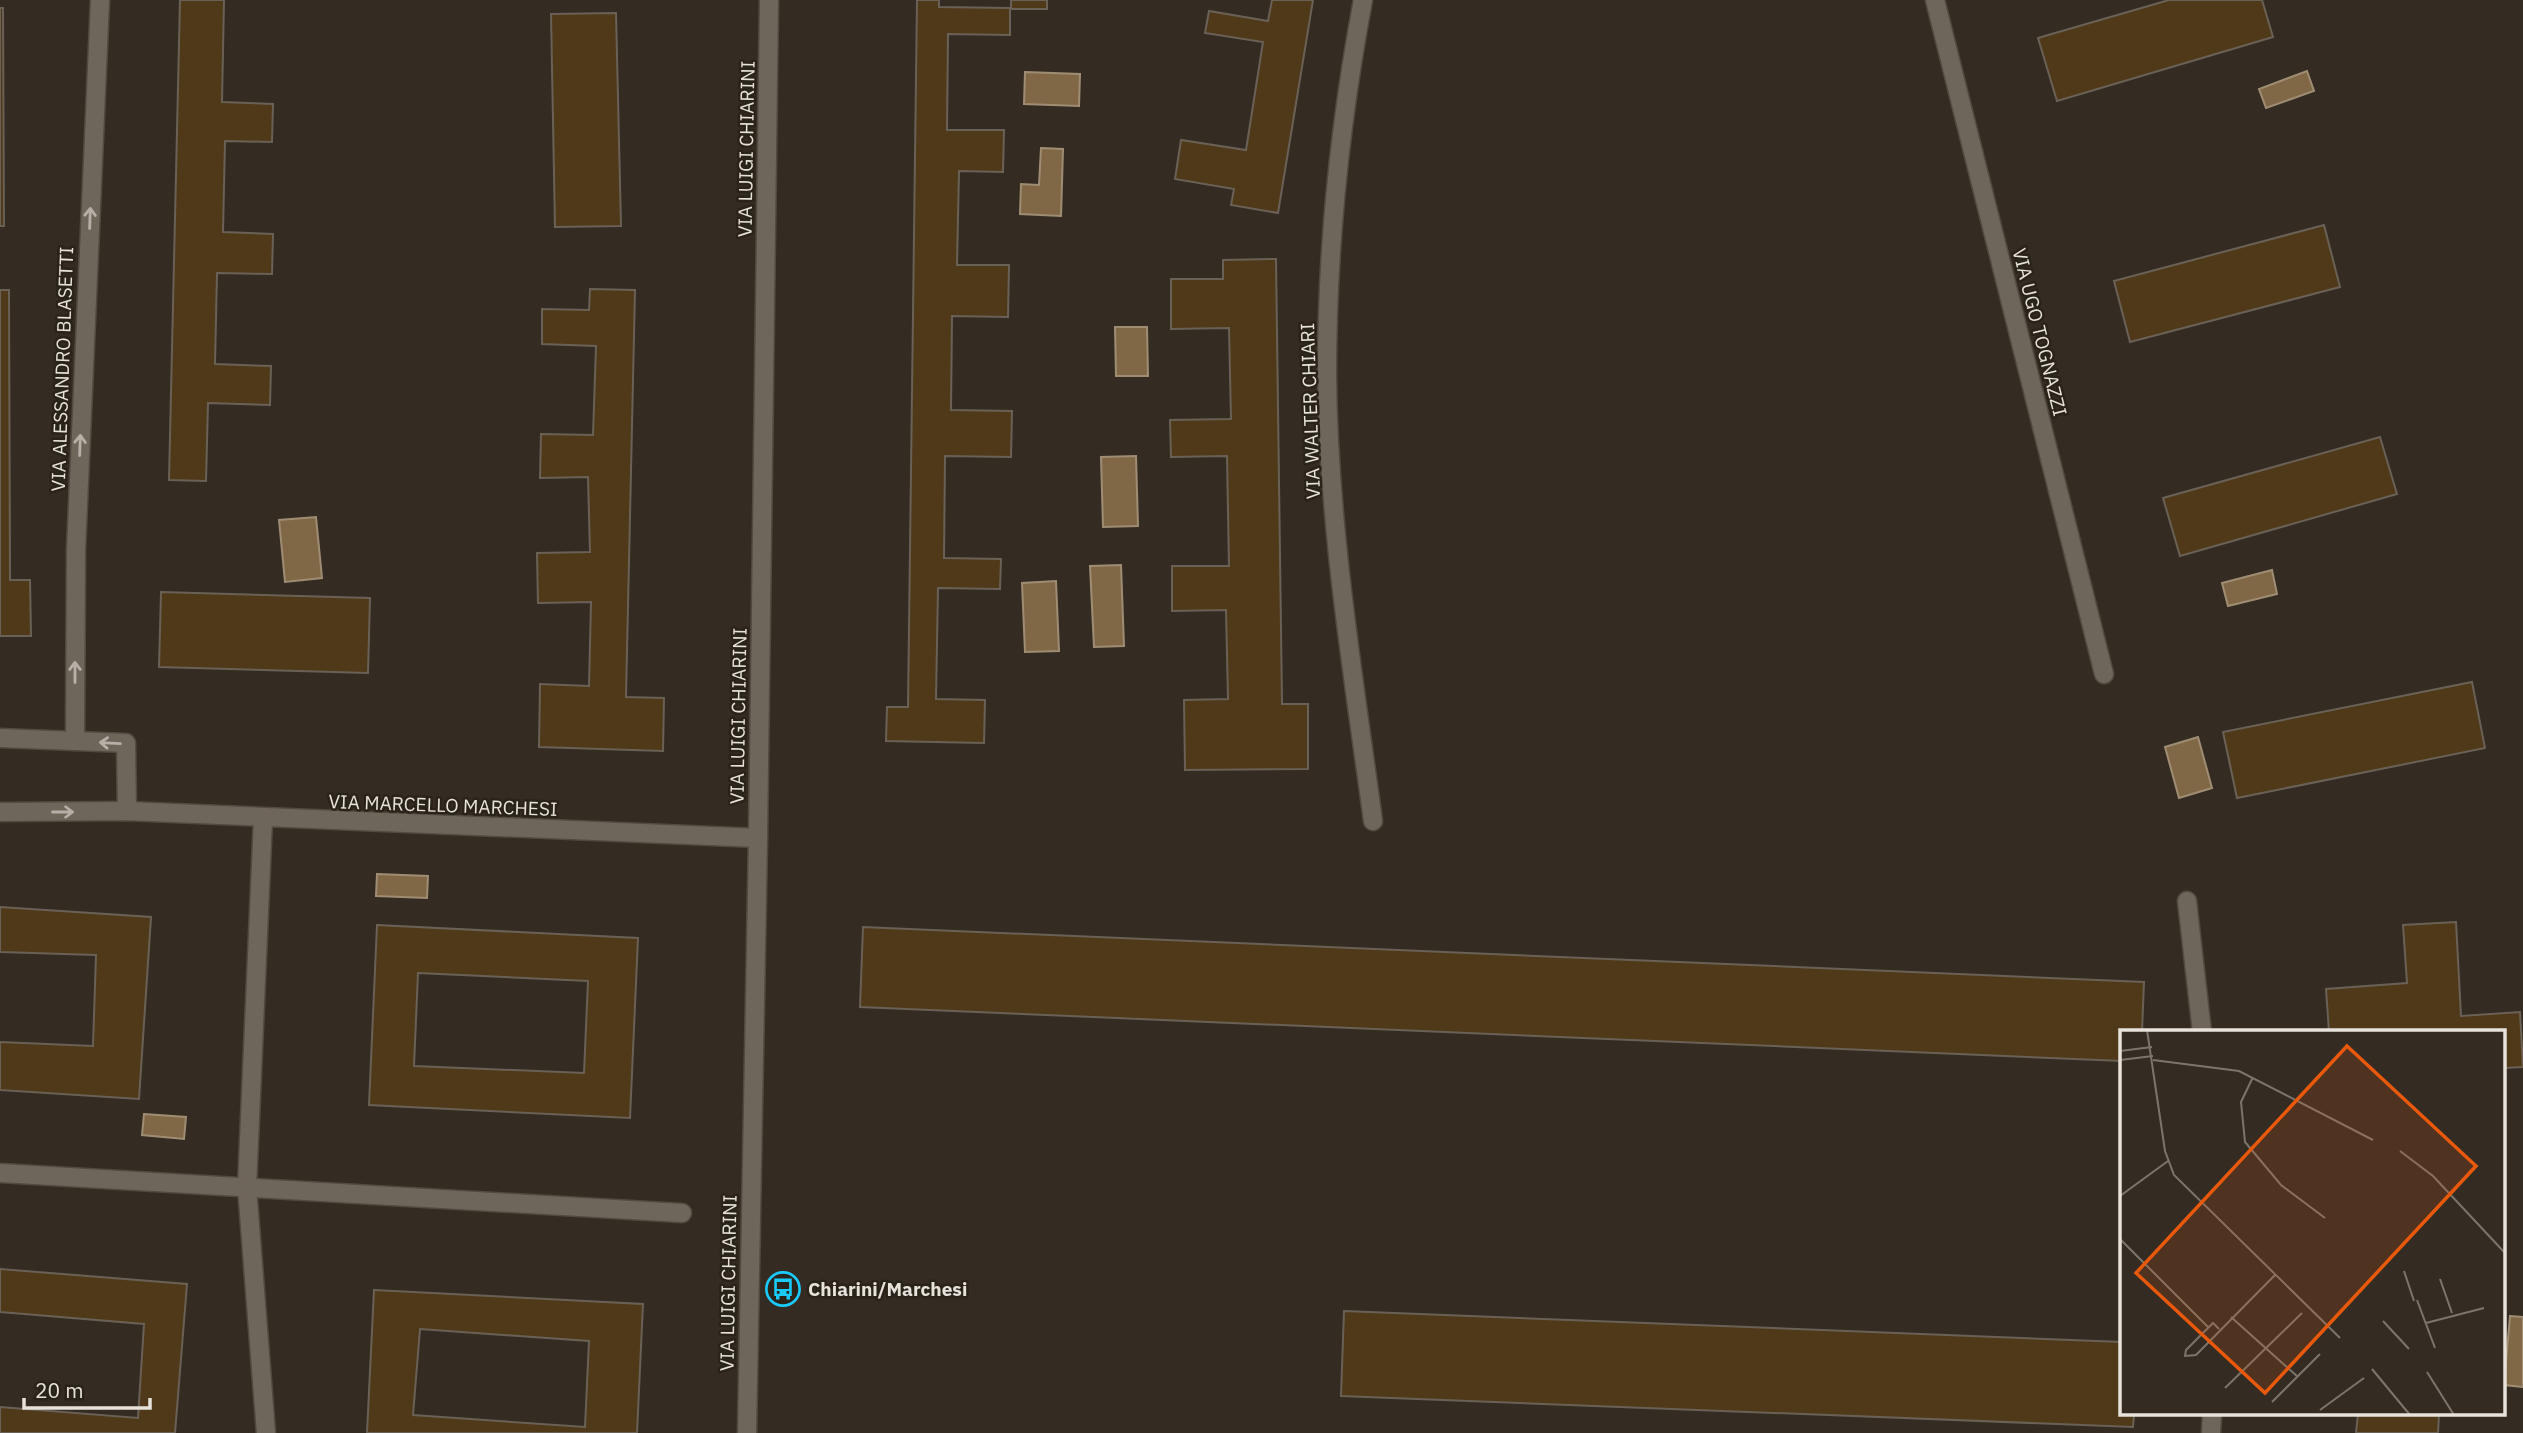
<svg xmlns="http://www.w3.org/2000/svg" width="2523" height="1433" viewBox="0 0 2523 1433" font-family="'IBM Plex Sans',sans-serif">
	<style>
		.water { fill: #806847; stroke: #9f8d73; stroke-width: 2 }
		.building { fill: #4f3919; stroke: #6a6156; stroke-width: 2; fill-rule: evenodd }
		.lines { fill: none; stroke-linecap: round; stroke-linejoin: round }
		.minor-casing { stroke: #504a41; stroke-width: 21 }
		.minor { stroke: #6f665b; stroke-width: 18 }
		.oneway { stroke: #b7b0a8 }
		.labels { text-anchor: middle; dominant-baseline: central; stroke-width: 5; stroke-linejoin: round; paint-order: stroke }
		.street-label { font-size: 19px; fill: #e7e2db; stroke: #2a2319 }
		.poi-label { font-size: 19px; font-weight: bold; fill: #e7e2db; stroke: #2a2319; text-anchor: start }
		.inset-road { fill: none; stroke: #7c756d; stroke-width: 2 }
		.view { fill: #e8590c; fill-opacity: 0.15; stroke: #e8590c; stroke-width: 3.5 }
		.inset-edge { fill: none; stroke: #e7e2db; stroke-width: 3.5 }
	</style>
	<rect width="100%" height="100%" fill="#342c23"/>
	<g class="water">
		<polygon points="2307,71 2314,91 2266,108 2259,89"/>
		<polygon points="1025,72 1080,74 1079,106 1024,104"/>
		<polygon points="1041,148 1063,149 1061,216 1020,214 1021,184 1039,185"/>
		<polygon points="1115,327 1147,327 1148,376 1116,376"/>
		<polygon points="1136,456 1138,526 1103,527 1101,457"/>
		<polygon points="316,517 322,578 285,582 279,520"/>
		<polygon points="1121,565 1124,646 1094,647 1090,566"/>
		<polygon points="2272,570 2277,594 2228,606 2222,583"/>
		<polygon points="1056,581 1059,651 1025,652 1022,583"/>
		<polygon points="2198,737 2212,788 2179,798 2165,747"/>
		<polygon points="377,874 428,876 427,898 376,896"/>
		<polygon points="144,1114 186,1117 184,1139 142,1135"/>
		<polygon points="2510,1316 2523,1317 2523,1387 2504,1385"/>
	</g>
	<g class="building">
		<polygon points="180,0 224,0 222,102 273,104 272,142 225,141 223,232 273,234 272,274 217,273 215,364 271,366 270,405 208,403 206,481 169,480"/>
		<polygon points="917,0 939,0 939,7 1011,8 1011,0 1047,0 1047,9 1010,9 1010,35 948,34 947,130 1004,130 1003,172 959,171 957,265 1009,265 1008,317 952,316 951,410 1012,411 1011,457 945,456 944,558 1001,559 1000,589 938,588 936,699 985,700 984,743 886,741 887,707 908,707"/>
		<polygon points="1272,0 1313,0 1278,213 1231,205 1234,189 1175,179 1181,140 1246,150 1263,42 1205,33 1209,11 1268,21"/>
		<polygon points="2169,0 2262,0 2273,37 2057,101 2038,38"/>
		<polygon points="0,8 3,8 4,226 0,226"/>
		<polygon points="616,13 621,226 555,227 551,14"/>
		<polygon points="2324,225 2340,287 2130,342 2114,281"/>
		<polygon points="1276,259 1282,704 1308,704 1308,769 1185,770 1184,700 1228,699 1226,610 1172,611 1172,566 1229,566 1227,456 1171,457 1170,420 1231,419 1229,328 1171,329 1171,279 1223,279 1223,260"/>
		<polygon points="590,289 635,290 626,697 664,698 663,751 539,747 540,684 589,686 591,602 538,603 537,553 590,552 588,477 540,478 541,434 593,435 596,346 542,344 542,309 589,310"/>
		<polygon points="0,290 9,290 10,580 30,580 31,636 0,636"/>
		<polygon points="2380,437 2397,494 2180,556 2163,498"/>
		<polygon points="161,592 370,598 368,673 159,667"/>
		<polygon points="2472,682 2485,748 2237,798 2223,732"/>
		<polygon points="0,907 151,917 139,1099 0,1090 0,1042 93,1046 96,955 0,952"/>
		<polygon points="2456,922 2461,1016 2520,1012 2523,1067 2504,1068 2504,1032 2329,1032 2326,989 2407,983 2403,925"/>
		<path d="M 377,925 L 638,938 L 630,1118 L 369,1105 ZM 418,973 L 588,981 L 584,1073 L 414,1066 Z"/>
		<polygon points="863,927 2144,982 2142,1032 2122,1032 2122,1061 860,1007"/>
		<polygon points="0,1269 187,1284 175,1433 0,1433 0,1407 138,1418 144,1324 0,1312"/>
		<path d="M 374,1290 L 643,1304 L 637,1433 L 367,1433 ZM 420,1329 L 589,1341 L 585,1427 L 413,1415 Z"/>
		<polygon points="1344,1311 2122,1342 2122,1414 2134,1414 2133,1427 1341,1396"/>
		<polygon points="2358,1414 2439,1414 2438,1433 2356,1433"/>
	</g>
	<g class="lines">
		<g class="minor-casing">
			<g id="minor">
				<path d="M 1363,0 C 1340,122 1327,249 1327,374 C 1328,524 1353,673 1373,821"/>
				<polyline points="1935,0 2104,674"/>
				<polyline points="0,738 126,743 127,811"/>
				<polyline points="75,741 76,550 100,0"/>
				<polyline points="0,812 127,811 758,838"/>
				<polyline points="263,819 247,1187 266,1433"/>
				<polyline points="2187,901 2202,1032"/>
				<polyline points="0,1173 682,1213"/>
				<polyline points="747,1433 758,838 769,0"/>
				<polyline points="2211,1433 2212,1414"/>
			</g>
		</g>
		<use href="#minor" class="minor"/>
	</g>
	<defs><path id="oneway-shaft" d="M-6 0H5M1.5-3L5.5 0L1.5 3" fill="none" stroke-width="1.6" stroke-linecap="round" stroke-linejoin="round" transform="scale(1.75)"/></defs>
	<g class="oneway">
		<use href="#oneway-shaft" transform="translate(90 218) rotate(-88)"/>
		<use href="#oneway-shaft" transform="translate(80 445) rotate(-88)"/>
		<use href="#oneway-shaft" transform="translate(75 672) rotate(-90)"/>
		<use href="#oneway-shaft" transform="translate(110 743) rotate(-177)"/>
		<use href="#oneway-shaft" transform="translate(63 812)"/>
	</g>
	<defs>
		<g id="bus-ring" transform="scale(1.75)"><circle r="9.5" fill="#2a2319" stroke="#1bcafc" stroke-width="1.5"/><path d="M-5-6H5V4H4V6H2V4H-2V6H-4V4H-5ZM-3.5-4V0h7V-4ZM-3.5 1.2v1.5H-2V1.2ZM2 1.2v1.5H3.5V1.2Z" fill="#1bcafc"/></g>
	</defs>
	<g fill-rule="evenodd">
		<use href="#bus-ring" x="783" y="1289"/>
	</g>
	<g class="labels">
		<g class="street-label">
			<text transform="translate(746 149) rotate(-89)">VIA LUIGI CHIARINI</text>
			<text transform="translate(2040 332) rotate(76)">VIA UGO TOGNAZZI</text>
			<text transform="translate(62 369) rotate(-88)">VIA ALESSANDRO BLASETTI</text>
			<text transform="translate(1310 411) rotate(-92)">VIA WALTER CHIARI</text>
			<text transform="translate(738 716) rotate(-89)">VIA LUIGI CHIARINI</text>
			<text transform="translate(443 805) rotate(2)">VIA MARCELLO MARCHESI</text>
			<text transform="translate(728 1283) rotate(-89)">VIA LUIGI CHIARINI</text>
		</g>
		<g class="poi-label">
			<text x="808" y="1289">Chiarini/Marchesi</text>
		</g>
	</g>
	<g transform="translate(2120 1030)">
		<rect width="385" height="385" fill="#342c23"/>
		<path class="inset-road" d="M 27,0 L 45,121 L 54,145 L 220,308M 0,21 L 32,17M 0,30 L 33,26M 33,30 L 119,41 L 253,110M 133,47 L 121,72 L 125,112 L 161,155 L 205,188M 280,121 L 313,146 L 385,223M 0,166 L 48,131M 0,209 L 89,298M 284,241 L 294,271M 320,249 L 332,283M 297,270 L 315,318M 111,287 L 178,347M 263,291 L 289,319M 306,293 L 364,278M 99,299 L 93,293 L 66,320 L 65,326 L 76,325 L 155,245M 252,339 L 290,385M 307,342 L 334,385M 105,358 L 182,283M 152,372 L 200,324M 200,380 L 244,348"/>
		<path class="view" d="M 227,16 L 356,136 L 145,363 L 16,243 Z"/>
		<rect width="385" height="385" class="inset-edge"/>
	</g>
	<path d="M24 1398v10h126v-10" fill="none" stroke="#e7e2db" stroke-width="3.5"/>
	<text x="35" y="1398" font-size="21" fill="#e7e2db" stroke="#2a2319" stroke-width="5" paint-order="stroke">20 m</text>
</svg>
